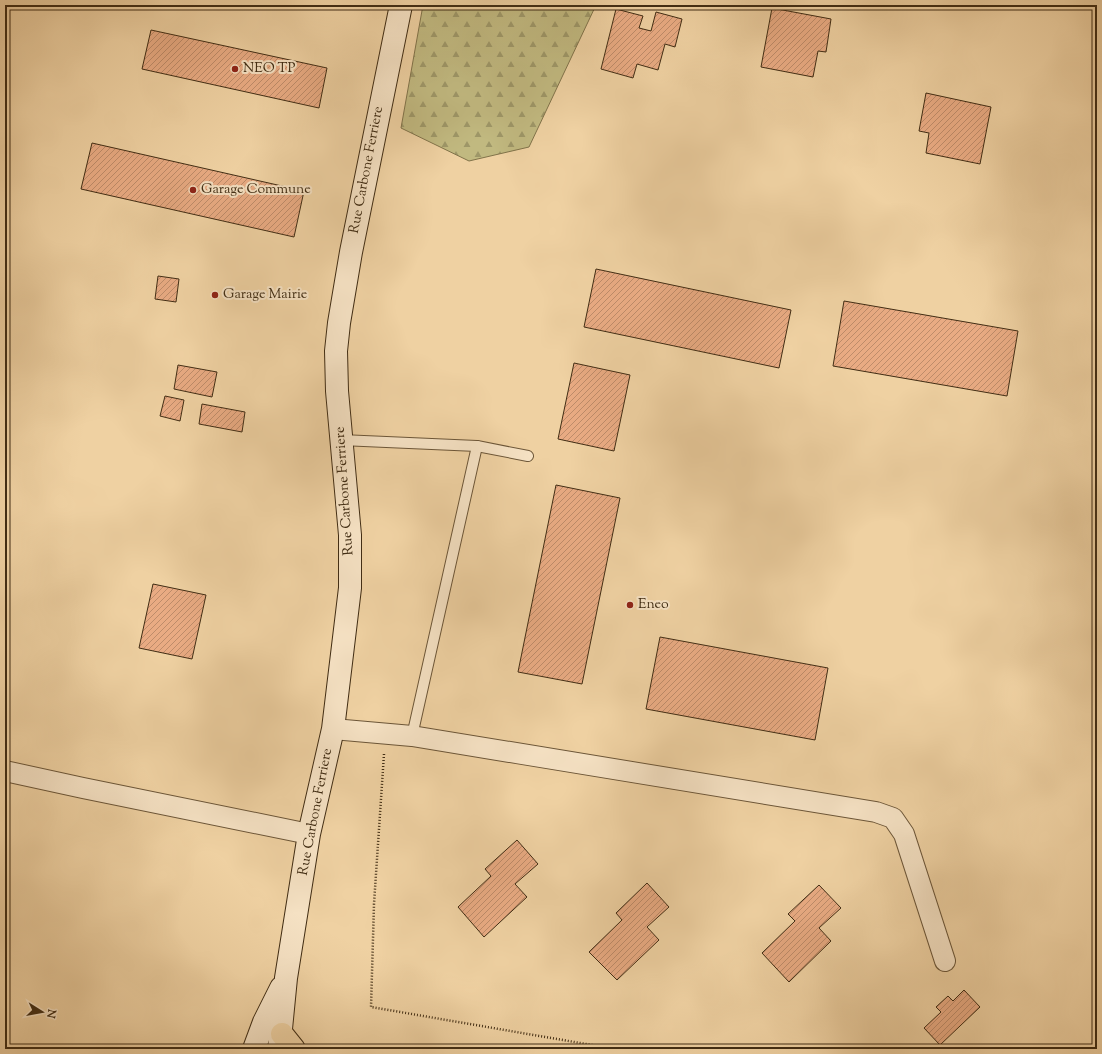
<svg xmlns="http://www.w3.org/2000/svg" width="1102" height="1054" viewBox="0 0 1102 1054" font-family="'Sorts Mill Goudy',serif">
	<style>
		.forest { fill: url(#forest-firs); stroke: #81734a }
		.building { fill: url(#building-hatch); stroke: #412d14 }
		.lines { fill: none; stroke-linecap: round; stroke-linejoin: round }
		.lane-casing { stroke: #6c5638; stroke-width: 12 }
		.street-casing { stroke: #6c5638; stroke-width: 22 }
		.secondary-casing { stroke: #412d14; stroke-width: 24 }
		.primary-casing { stroke: #412d14; stroke-width: 24 }
		.path { stroke: #412d14; stroke-width: 2.5; stroke-dasharray: 1 2; stroke-linecap: butt }
		.lane { stroke: #f5e1c3; stroke-width: 10 }
		.street { stroke: #f5e1c3; stroke-width: 20 }
		.secondary { stroke: #f5e1c3; stroke-width: 22 }
		.primary { stroke: #efd1a2; stroke-width: 22 }
		.poi-dot { fill: #8f2418; stroke: #f5e1c3; stroke-width: 1.5 }
		.labels { text-anchor: middle; dominant-baseline: central; stroke-width: 4; stroke-linejoin: round; paint-order: stroke }
		.poi-label { font-size: 14px; fill: #412d14; stroke: #f5e1c3; text-anchor: start }
		.street-label { font-size: 14px; fill: #412d14; stroke: #f5e1c3 }
	</style>
	<defs>
		<pattern id="forest-firs" width="22" height="20" patternUnits="userSpaceOnUse"><rect width="22" height="20" fill="#c1b980"/><path d="M5 1l3.5 6h-7zM16 11l3.5 6h-7z" fill="#9e9768"/></pattern>
		<pattern id="building-hatch" width="6" height="6" patternUnits="userSpaceOnUse"><rect width="6" height="6" fill="#e9ab83"/><path d="M-1 1l2-2M0 6l6-6M5 7l2-2" fill="none" stroke="#be8c6a"/></pattern>
	</defs>
	<rect width="100%" height="100%" fill="#efd1a2"/>
	<filter id="stains"><feTurbulence type="fractalNoise" baseFrequency=".005" numOctaves="4"/><feColorMatrix values="0 0 0 0 .2 0 0 0 0 .09 0 0 0 0 .02 0 0 0 .5 -.17"/></filter>
	<radialGradient id="worn" r=".72"><stop offset=".6" stop-color="#630" stop-opacity="0"/><stop offset="1" stop-color="#630" stop-opacity=".3"/></radialGradient>
	<polygon class="forest" points="423,5 596,5 529,147 469,161 401,128"/>
	<g class="building">
		<polygon points="772,8 831,19 826,52 818,51 813,77 761,67"/>
		<polygon points="616,9 643,16 639,28 651,31 656,12 682,19 675,47 665,44 658,70 637,64 633,78 601,69"/>
		<polygon points="151,30 327,68 319,108 142,69"/>
		<polygon points="926,93 991,107 980,164 926,153 929,133 919,131"/>
		<polygon points="92,143 304,191 294,237 81,189"/>
		<polygon points="596,269 791,310 779,368 584,327"/>
		<polygon points="158,276 179,279 176,302 155,299"/>
		<polygon points="844,301 1018,331 1007,396 833,366"/>
		<polygon points="574,363 630,375 614,451 558,439"/>
		<polygon points="178,365 217,372 212,397 174,389"/>
		<polygon points="165,396 184,400 180,421 160,416"/>
		<polygon points="202,404 245,412 242,432 199,424"/>
		<polygon points="556,485 620,498 582,684 518,672"/>
		<polygon points="153,584 206,595 192,659 139,648"/>
		<polygon points="660,637 828,668 815,740 646,709"/>
		<polygon points="517,840 538,864 515,884 527,897 484,937 458,907 491,876 485,869"/>
		<polygon points="647,883 669,907 647,927 659,940 617,980 589,952 622,920 616,913"/>
		<polygon points="819,885 841,908 819,928 831,941 789,982 762,953 795,921 788,914"/>
		<polygon points="964,990 980,1007 940,1045 924,1028 941,1012 936,1007 948,996 953,1001"/>
	</g>
	<g class="lines">
		<g class="lane-casing">
			<g id="lane">
				<polyline points="341,440 477,446 528,456"/>
				<polyline points="412,736 477,446"/>
			</g>
		</g>
		<g class="street-casing">
			<g id="street">
				<polyline points="333,729 412,736 876,812 893,818 904,834 945,961"/>
				<polyline points="5,771 83,788 309,834"/>
			</g>
		</g>
		<g class="secondary-casing">
			<g id="secondary">
				<polyline points="254,1049 264,1022 281,988"/>
				<polyline points="279,1049 286,978 309,834 333,729 350,588 350,535 337,391 336,351 339,323 351,252 401,5"/>
			</g>
		</g>
		<g class="primary-casing">
			<polyline id="primary" points="282,1034 294,1049"/>
		</g>
		<polyline class="path" points="384,754 374,904 371,1007 615,1049"/>
		<use href="#lane" class="lane"/>
		<use href="#street" class="street"/>
		<use href="#secondary" class="secondary"/>
		<use href="#primary" class="primary"/>
	</g>
	<g class="poi-dot">
		<circle cx="235" cy="69" r="4"/>
		<circle cx="193" cy="190" r="4"/>
		<circle cx="215" cy="295" r="4"/>
		<circle cx="630" cy="605" r="4"/>
	</g>
	<g class="labels">
		<g class="poi-label">
			<text x="243" y="69">NEO TP</text>
			<text x="201" y="190">Garage Commune</text>
			<text x="223" y="295">Garage Mairie</text>
			<text x="638" y="605">Eneo</text>
		</g>
		<g class="street-label">
			<text transform="translate(367 170) rotate(-79)">Rue Carbone Ferriere</text>
			<text transform="translate(345 491) rotate(-94)">Rue Carbone Ferriere</text>
			<text transform="translate(316 812) rotate(-79)">Rue Carbone Ferriere</text>
		</g>
	</g>
	<rect width="1102" height="1054" fill="none" stroke="#efd1a2" stroke-width="20"/>
	<rect x="6" y="6" width="1090" height="1042" fill="none" stroke="#412d14" stroke-width="2"/>
	<rect x="10" y="10" width="1082" height="1034" fill="none" stroke="#412d14"/>
	<g transform="translate(42 1012) rotate(101)" stroke="#f5e1c3" stroke-width="3" paint-order="stroke">
	<path d="M0-3L7 15L0 10L-7 15Z" fill="#412d14"/>
	<text y="-6" font-size="11" font-weight="bold" text-anchor="middle" fill="#412d14">N</text>
	</g>
	<rect width="100%" height="100%" filter="url(#stains)"/>
	<rect width="100%" height="100%" fill="url(#worn)"/>
</svg>
